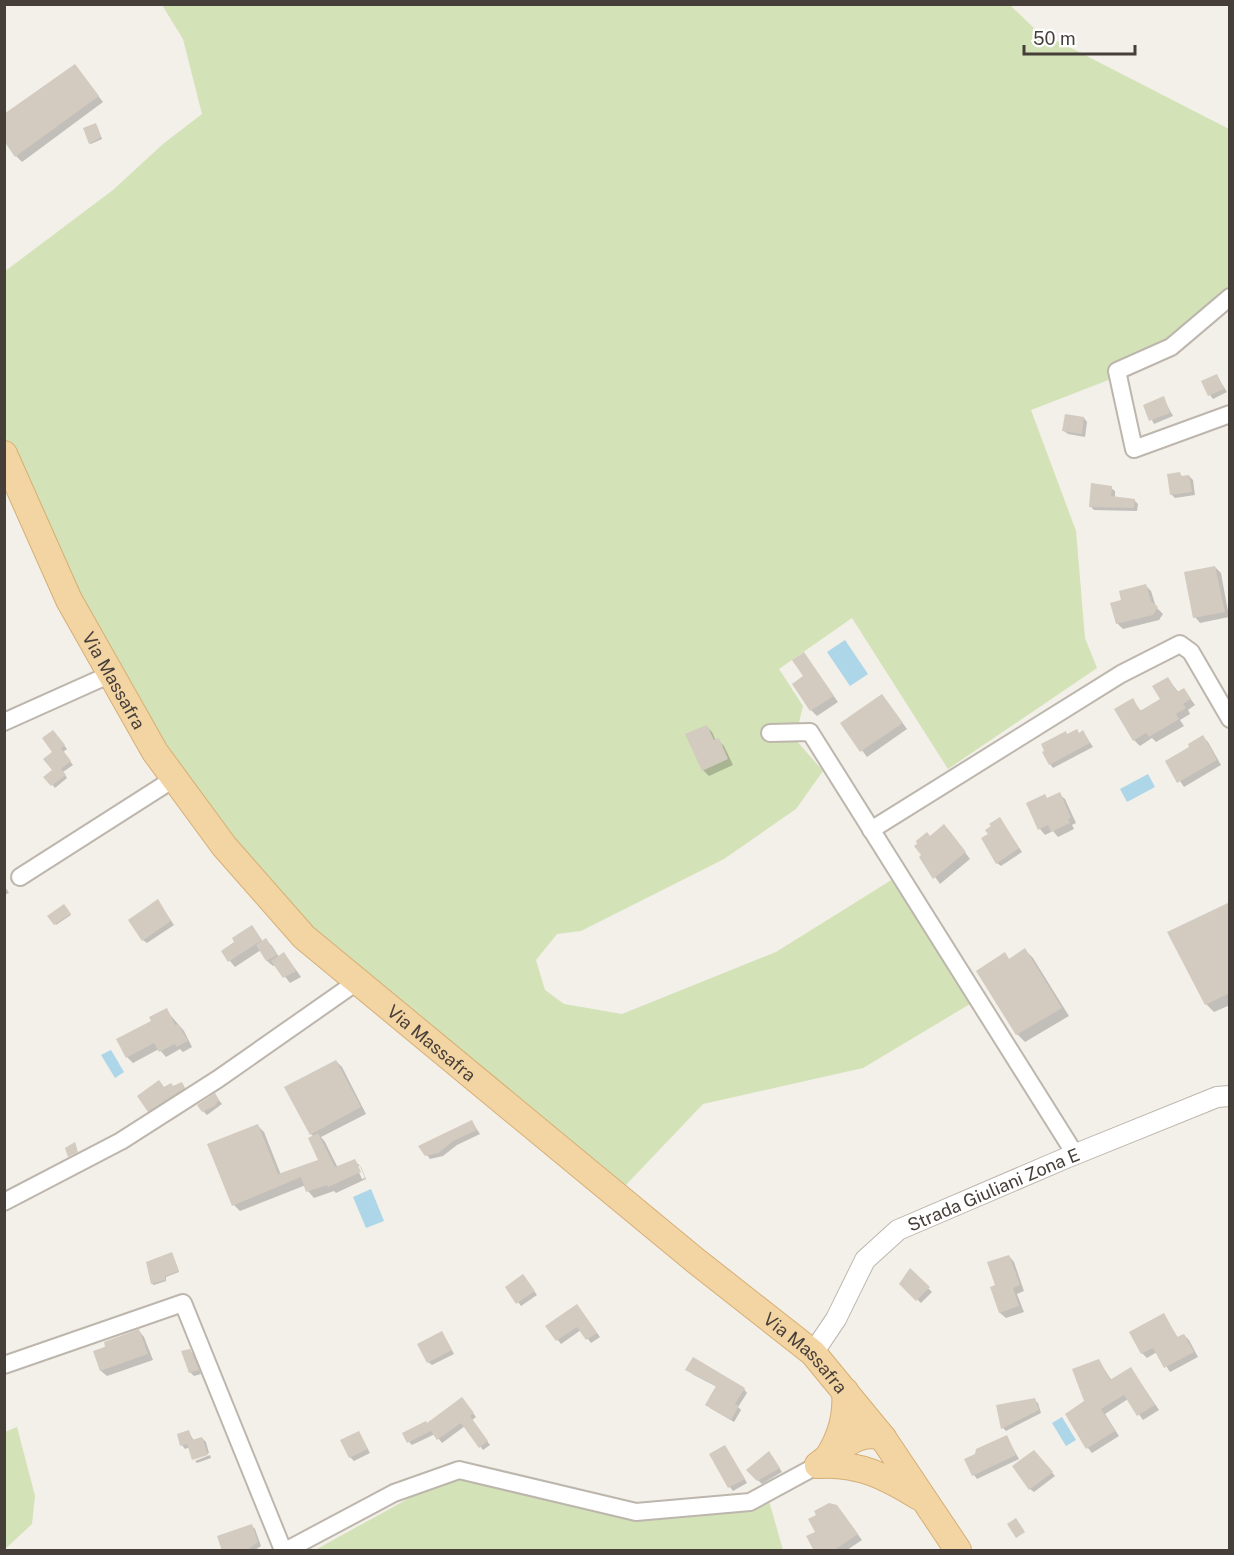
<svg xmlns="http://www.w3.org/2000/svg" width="1234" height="1555" viewBox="0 0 1234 1555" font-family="'Public Sans',sans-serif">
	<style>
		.green { fill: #d3e2b7 }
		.water { fill: #add6e8 }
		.shadow { fill: #0003; fill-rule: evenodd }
		.building { fill: #d3cac0 }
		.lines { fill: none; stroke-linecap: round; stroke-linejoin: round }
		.minor-casing { stroke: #bdb6ad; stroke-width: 20 }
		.tertiary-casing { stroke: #bdb6ad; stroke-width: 22 }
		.primary-casing { stroke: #d6af74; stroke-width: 28 }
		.minor { stroke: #fff; stroke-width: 16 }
		.tertiary { stroke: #fff; stroke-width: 20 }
		.primary { stroke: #f3d4a3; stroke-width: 26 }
		.labels { text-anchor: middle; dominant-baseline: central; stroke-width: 4.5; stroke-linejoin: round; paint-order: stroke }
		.street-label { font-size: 18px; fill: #463f39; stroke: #fff }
	</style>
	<rect width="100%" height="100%" fill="#f3efe9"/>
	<g class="green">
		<polygon points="162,5 1010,5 1036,30 1229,129 1229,300 1160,360 1031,410 1076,531 1085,638 1097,668 948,769 852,618 779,669 803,706 795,739 823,771 796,809 724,859 581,931 557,934 536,960 545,990 564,1004 622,1014 776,952 893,879 970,1004 863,1068 703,1104 624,1187 358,971 262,880 171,755 48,536 5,436 4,272 113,190 163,144 202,114 183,39"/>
		<polygon points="17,1427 35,1496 32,1524 5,1549 5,1432"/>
		<polygon points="494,1476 660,1513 769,1501 783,1550 315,1550 444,1479"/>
	</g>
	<g class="water">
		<polygon points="845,640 868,674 850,686 827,652"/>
		<polygon points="1148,774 1155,787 1127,802 1120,789"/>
		<polygon points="111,1050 124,1072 115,1078 101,1055"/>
		<polygon points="371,1189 384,1221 366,1228 353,1197"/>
		<polygon points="1062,1417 1076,1440 1066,1446 1052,1423"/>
	</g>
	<g class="shadow">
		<polygon points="75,66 103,102 22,162 16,156"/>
		<polygon points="97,126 102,139 91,144 90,143"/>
		<polygon points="1217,376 1227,392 1213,399 1210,395"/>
		<polygon points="1163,398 1173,416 1154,424 1145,406"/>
		<polygon points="1084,418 1087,422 1085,437 1068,434 1064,431"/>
		<polygon points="1180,474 1183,477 1189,476 1193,480 1195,495 1175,498 1172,495"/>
		<polygon points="1111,488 1115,491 1115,498 1134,500 1138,504 1137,511 1094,510 1091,507"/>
		<polygon points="1215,567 1221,573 1229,617 1200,623 1195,617"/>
		<polygon points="1146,586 1151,591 1156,607 1163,614 1159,620 1123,629 1117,623 1123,601"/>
		<polygon points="804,654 838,702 817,716 811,710"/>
		<polygon points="1168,679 1179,693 1184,690 1195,705 1188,710 1190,714 1180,720 1184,726 1156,742 1152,738 1140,746 1134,740 1132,700 1141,711 1162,700"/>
		<polygon points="882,695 907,729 867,757 842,723"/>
		<polygon points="707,727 712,732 716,741 718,740 724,746 733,765 709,776 703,770"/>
		<polygon points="1083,732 1093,747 1053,768 1050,764 1068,735 1080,734"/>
		<polygon points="56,735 67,749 63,752 73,765 63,772 67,778 55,788 46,777 54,770"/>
		<polygon points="1203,737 1208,742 1221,765 1184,787 1167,762 1191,747"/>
		<polygon points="1059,794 1065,799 1076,823 1072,825 1074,829 1058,837 1053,831 1045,835 1040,829 1048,799"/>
		<polygon points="1000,819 1022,852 1001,866 997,863 990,835"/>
		<polygon points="950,832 970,859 940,884 921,857 930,837"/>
		<polygon points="4,885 9,893 4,895"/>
		<polygon points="158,901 174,925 147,943 143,940"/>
		<polygon points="1230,903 1230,1005 1214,1012 1206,1004"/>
		<polygon points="66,907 71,915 56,925 49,916"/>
		<polygon points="252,927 263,942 266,940 272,946 279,957 284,954 289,960 301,977 290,983 276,965 273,966 267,961 261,950 235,967 230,961 223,951 236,942"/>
		<polygon points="1025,950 1033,958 1069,1016 1025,1042 1017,1034 1004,954 1010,960"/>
		<polygon points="166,1010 184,1031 192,1047 183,1052 180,1049 166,1057 159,1049 133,1063 127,1057 153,1022"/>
		<path d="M 336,1061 L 342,1067 L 366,1114 L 321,1137 L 325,1142 L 338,1168 L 354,1160 L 361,1167 L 366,1179 L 336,1193 L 334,1191 L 314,1198 L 308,1191 L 306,1185 L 240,1211 L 234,1205 L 257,1125 L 264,1132 L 281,1175 L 320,1161 L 314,1137 L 311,1134 ZM 356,1166 L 360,1166 L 365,1178 L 362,1179 Z"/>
		<polygon points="181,1084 187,1092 152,1114 149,1111 165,1089"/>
		<polygon points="215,1095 222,1104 207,1115 203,1111"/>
		<polygon points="472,1122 480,1134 457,1145 443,1156 430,1159 427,1155"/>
		<polygon points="172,1254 179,1272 166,1277 166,1281 154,1285 152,1284"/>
		<polygon points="1009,1256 1014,1262 1024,1291 1017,1294 1024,1312 1006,1318 1000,1313 992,1288 997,1286"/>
		<polygon points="910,1271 932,1292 921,1303 901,1284"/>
		<polygon points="526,1280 537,1295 521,1306 507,1288"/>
		<polygon points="580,1309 600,1337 591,1343 581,1330 561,1344 547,1326"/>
		<polygon points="1164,1315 1178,1338 1184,1335 1189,1340 1198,1357 1170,1372 1157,1352 1147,1358 1142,1353"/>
		<polygon points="139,1331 144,1337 153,1360 107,1376 101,1371 94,1352"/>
		<polygon points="442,1332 454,1354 432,1365 428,1362"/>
		<polygon points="190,1350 193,1354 201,1374 194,1376 190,1372"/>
		<polygon points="1099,1361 1112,1381 1131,1369 1159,1410 1143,1420 1128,1399 1105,1414 1119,1436 1092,1453 1088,1448"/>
		<polygon points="690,1373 744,1389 747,1393 738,1407 741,1410 734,1422 710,1408 717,1387"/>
		<polygon points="1034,1400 1038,1403 1041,1413 1006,1431 1003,1428"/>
		<polygon points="465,1403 476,1417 472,1420 490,1445 483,1450 465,1426 442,1443 435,1434 412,1445 409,1442 428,1425"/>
		<polygon points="189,1432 194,1441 202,1438 206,1442 209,1453 194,1458 190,1447 185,1449 182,1445"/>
		<polygon points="359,1433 370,1453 354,1461 350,1457"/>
		<polygon points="1006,1436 1019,1459 977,1479 974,1475 976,1455"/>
		<polygon points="725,1447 747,1483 733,1491 730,1487"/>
		<polygon points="210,1455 211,1458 197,1463 195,1461"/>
		<polygon points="1037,1455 1055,1476 1034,1492 1030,1489"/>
		<polygon points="772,1456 782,1472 762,1484 748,1471"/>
		<polygon points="842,1513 862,1540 847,1550 816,1550"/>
		<polygon points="251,1525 255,1529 261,1546 255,1550 223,1550"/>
	</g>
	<g class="building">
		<polygon points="75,64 99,96 15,157 4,141 4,114"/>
		<polygon points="96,123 101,137 89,144 83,128"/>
		<polygon points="1217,374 1224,389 1208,396 1201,381"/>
		<polygon points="1164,396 1170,413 1149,421 1143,405"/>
		<polygon points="1065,414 1084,417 1082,434 1062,431"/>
		<polygon points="1180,472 1181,476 1189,475 1192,492 1170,495 1167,474"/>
		<polygon points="1091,483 1112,486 1111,496 1135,499 1134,508 1089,507"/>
		<polygon points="1215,566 1225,612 1193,618 1184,572"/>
		<polygon points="1146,584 1151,601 1158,607 1153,615 1116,624 1110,603 1121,600 1119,591"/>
		<polygon points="804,652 834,696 810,711 792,684 803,676 792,660"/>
		<polygon points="1168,677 1177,692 1184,688 1191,699 1183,704 1186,708 1176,714 1179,719 1149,737 1146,733 1133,741 1114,709 1133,698 1140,711 1160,699 1152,686"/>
		<polygon points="882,694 903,723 860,752 840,723"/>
		<polygon points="707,725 714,740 719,738 728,759 702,771 685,734"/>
		<polygon points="1077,729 1079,733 1083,730 1090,743 1049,765 1042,752 1044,751 1041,744 1066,731 1067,734"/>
		<polygon points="53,730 65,745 61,748 71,761 61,769 66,775 51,786 43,777 52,770 43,759 52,752 42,738"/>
		<polygon points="1203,735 1217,760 1177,783 1165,761 1189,747 1188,744"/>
		<polygon points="1060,792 1071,818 1068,819 1070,823 1051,832 1048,825 1038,830 1026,803 1045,794 1047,798"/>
		<polygon points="1000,817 1019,848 996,864 981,838 988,834 985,830 991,826 989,824"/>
		<polygon points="944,824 966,852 933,879 919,857 921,855 914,846 917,844 916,841 927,832 930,836"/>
		<polygon points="158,899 171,921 142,941 128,920"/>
		<polygon points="1230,902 1230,993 1205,1005 1167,932"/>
		<polygon points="64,904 71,914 54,925 47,916"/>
		<polygon points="252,925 262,940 228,962 221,951 234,942 232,938"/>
		<polygon points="266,938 277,955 266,961 256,945"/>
		<polygon points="1025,948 1062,1008 1016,1035 976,971 1005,952 1009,959"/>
		<polygon points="284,952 296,971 283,978 271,961"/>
		<polygon points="167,1008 175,1025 178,1024 188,1041 176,1047 175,1044 159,1052 154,1043 126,1058 116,1039 151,1021 149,1017"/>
		<polygon points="336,1060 361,1107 310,1135 284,1087"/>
		<polygon points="159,1080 164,1087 171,1083 173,1086 182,1082 185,1088 148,1112 137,1096"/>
		<polygon points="215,1093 219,1100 215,1106 202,1112 197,1105"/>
		<polygon points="472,1120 477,1130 453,1141 439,1153 425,1156 418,1146"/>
		<polygon points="258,1124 278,1174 318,1160 308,1138 318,1133 335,1167 355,1159 361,1172 328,1187 327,1185 306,1192 301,1177 232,1206 207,1144"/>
		<polygon points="75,1142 78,1152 68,1157 65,1148"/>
		<polygon points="172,1252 179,1271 165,1276 165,1280 151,1284 146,1262"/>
		<polygon points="1009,1255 1020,1285 1013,1288 1019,1306 999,1313 990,1287 995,1285 987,1262"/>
		<polygon points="910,1268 930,1287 916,1301 899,1284"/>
		<polygon points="523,1274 535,1291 516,1304 505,1287"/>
		<polygon points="577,1304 597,1333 586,1340 577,1327 556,1341 545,1326"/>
		<polygon points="1164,1313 1177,1337 1184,1334 1194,1352 1164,1368 1153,1348 1141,1354 1129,1332"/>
		<polygon points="139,1329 148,1354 100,1371 93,1351 105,1347 104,1342"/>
		<polygon points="442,1331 452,1350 427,1363 417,1344"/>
		<polygon points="190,1349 199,1370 189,1373 181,1351"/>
		<polygon points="693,1357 745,1388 735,1404 739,1406 731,1420 705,1405 716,1386 685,1370"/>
		<polygon points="1099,1359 1110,1380 1131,1367 1155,1405 1137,1416 1124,1395 1101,1409 1115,1431 1086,1449 1065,1414 1084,1401 1072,1369"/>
		<polygon points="462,1397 474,1413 470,1416 488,1441 479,1448 461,1423 437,1440 431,1431 407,1443 402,1433 426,1421 427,1423"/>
		<polygon points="1035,1398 1039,1410 1001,1429 996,1405"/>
		<polygon points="189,1430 192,1440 202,1437 208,1455 192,1460 187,1444 180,1446 177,1434"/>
		<polygon points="359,1431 368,1449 349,1458 340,1440"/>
		<polygon points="1007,1435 1016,1455 972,1476 964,1459 975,1454 976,1449"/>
		<polygon points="725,1445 745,1479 728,1488 709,1454"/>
		<polygon points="1034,1450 1053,1472 1029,1490 1012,1466"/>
		<polygon points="769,1451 780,1468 757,1481 746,1470"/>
		<polygon points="829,1503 837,1505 858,1534 833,1551 814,1551 806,1536 815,1532 808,1519 816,1515 814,1511"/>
		<polygon points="1016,1518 1025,1532 1016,1538 1007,1524"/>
		<polygon points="252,1524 258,1542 246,1551 222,1551 217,1536"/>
	</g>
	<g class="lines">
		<g class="minor-casing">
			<g id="minor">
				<polyline points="1230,297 1171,347 1117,371 1134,449 1230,414"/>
				<polyline points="4,722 111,674"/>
				<polyline points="770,733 810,732 1075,1154"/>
				<polyline points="871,830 1121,674 1180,644 1191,652 1230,719"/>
				<polyline points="20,877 175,778"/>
				<polyline points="4,1202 121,1141 218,1079 358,981"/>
				<polyline points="4,1365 183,1303 283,1550"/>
				<polyline points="287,1550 394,1493 459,1470 636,1512 750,1502 818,1465"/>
			</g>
		</g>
		<g class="tertiary-casing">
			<g id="tertiary">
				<path id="s1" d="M 813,1353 L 836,1319 L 865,1260 L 898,1230 L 1066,1158 L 1217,1097 L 1230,1096"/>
			</g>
		</g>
		<g class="primary-casing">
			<g id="primary">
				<path id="s2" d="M 4,454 L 69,600 L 155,752 L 224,846 L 304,937 L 696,1261 L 813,1353 L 883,1438 L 958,1550"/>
				<path d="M 828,1457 C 841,1436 847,1416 845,1391"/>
				<path d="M 818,1465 C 858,1462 887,1477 919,1497"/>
				<path d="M 818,1465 C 835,1452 860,1427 883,1438"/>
			</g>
		</g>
		<use href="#minor" class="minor"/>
		<use href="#tertiary" class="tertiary"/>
		<use href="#primary" class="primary"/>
	</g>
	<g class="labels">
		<g class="street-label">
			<text stroke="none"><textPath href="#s2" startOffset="252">Via Massafra</textPath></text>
			<text stroke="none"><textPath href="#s2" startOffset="738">Via Massafra</textPath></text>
			<text stroke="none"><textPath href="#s1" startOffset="255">Strada Giuliani Zona E</textPath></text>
			<text stroke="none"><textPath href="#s2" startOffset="1224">Via Massafra</textPath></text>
		</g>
	</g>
	<rect width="1234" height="1555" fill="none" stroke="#463f39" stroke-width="12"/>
	<path d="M1024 45v9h111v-9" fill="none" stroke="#463f39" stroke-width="3"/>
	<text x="1033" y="45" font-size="18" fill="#463f39" stroke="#ffffff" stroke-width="4.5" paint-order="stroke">50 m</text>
</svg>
